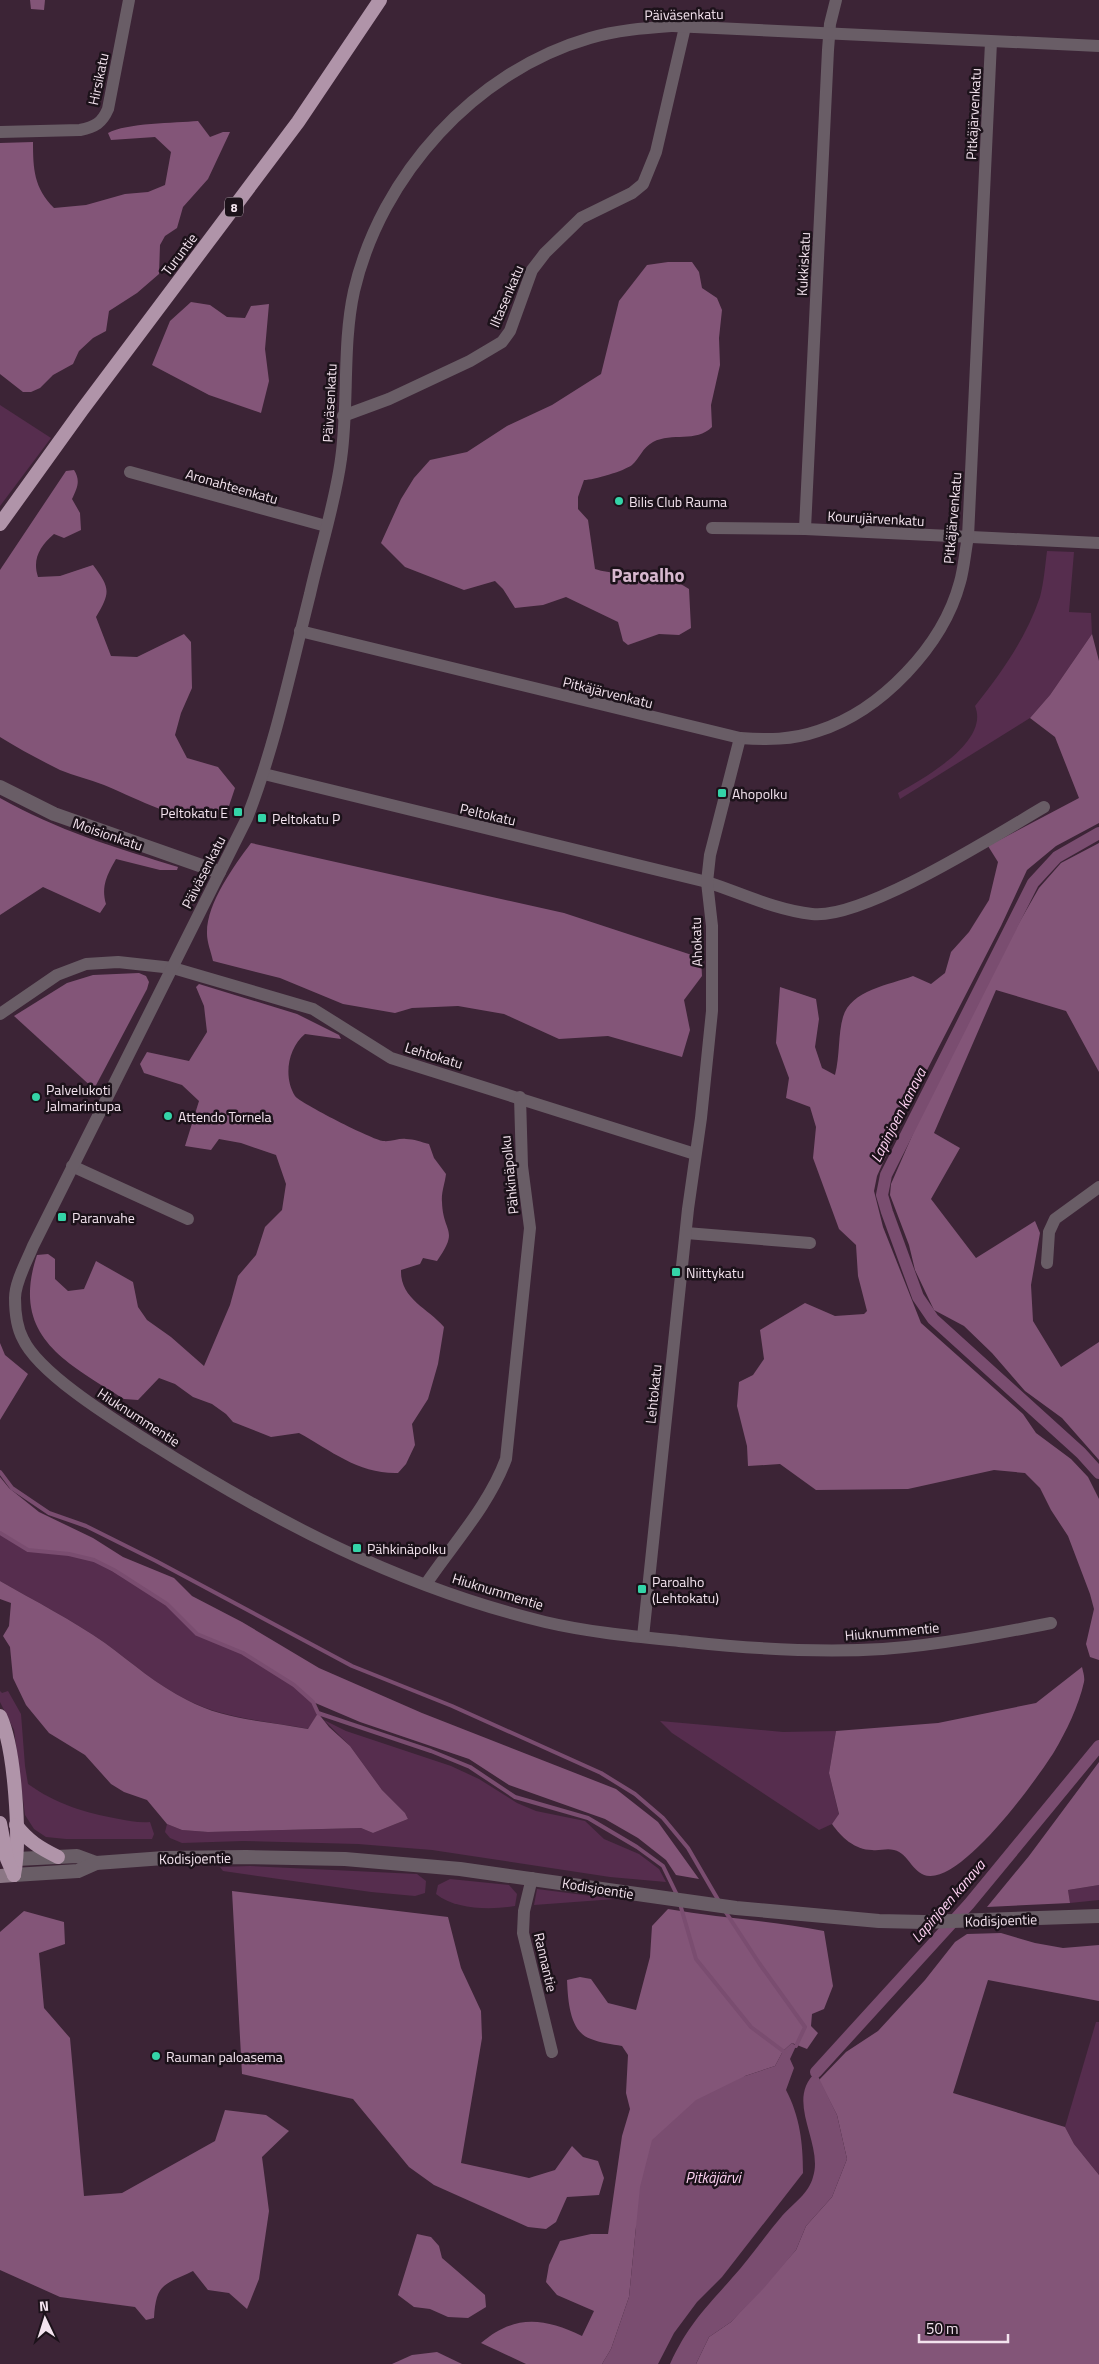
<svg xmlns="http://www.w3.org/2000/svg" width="1099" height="2364" viewBox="0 0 1099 2364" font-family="'Titillium Web',sans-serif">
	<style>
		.green { fill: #562d4e }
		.forest { fill: #835578 }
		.water { fill: #7a4d70 }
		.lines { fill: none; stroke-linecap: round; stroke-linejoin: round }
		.stream { stroke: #7a4d70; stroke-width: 4 }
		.canal { stroke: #7a4d70; stroke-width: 12 }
		.minor { stroke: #695d66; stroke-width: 12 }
		.tertiary { stroke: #695d66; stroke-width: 14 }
		.secondary { stroke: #8b7785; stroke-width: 14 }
		.trunk { stroke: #b094a9; stroke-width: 14 }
		.poi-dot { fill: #34d4a8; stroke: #1c121a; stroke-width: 2 }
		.labels { text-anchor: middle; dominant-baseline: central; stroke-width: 5; stroke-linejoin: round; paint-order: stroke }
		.shield { fill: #1c121a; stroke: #b2a4ae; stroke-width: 1 }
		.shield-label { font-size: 12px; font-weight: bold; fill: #f3e3ee }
		.street-label { font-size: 14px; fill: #f3e3ee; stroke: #1c121a }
		.poi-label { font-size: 14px; fill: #f3e3ee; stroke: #1c121a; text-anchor: start }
		.water-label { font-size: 15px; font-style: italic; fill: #fed1f2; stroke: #1c121a }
		.district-label { font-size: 19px; font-weight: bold; fill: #d7b8cf; stroke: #1c121a }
	</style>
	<rect width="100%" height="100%" fill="#3c2436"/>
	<g class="green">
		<polygon points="0,405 51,438 0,506"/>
		<path d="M 1047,551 L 1074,552 L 1069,612 L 1091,613 L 1092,634 L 1050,695 L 1030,718 L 900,799 L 898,793 C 924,778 990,742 975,706 C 1002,672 1026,638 1040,597 C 1044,582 1045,566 1047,551 Z"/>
		<path d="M 0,1533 L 8,1539 L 94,1560 L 167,1604 L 197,1634 L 243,1653 L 294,1685 L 313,1702 L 318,1713 L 309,1729 C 268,1721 225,1719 187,1700 C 157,1685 132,1663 105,1643 C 72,1620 35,1601 0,1581 Z"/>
		<path d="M 0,1691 L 2,1693 L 8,1691 L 21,1714 L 25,1766 L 28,1784 C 56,1804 85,1813 119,1819 C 130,1821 139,1823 150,1822 L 154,1834 L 152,1839 L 66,1839 L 46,1837 L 34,1829 L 25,1815 L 14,1730 L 0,1702 Z"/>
		<polygon points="324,1720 346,1731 451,1766 479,1779 517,1803 536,1811 585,1821 604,1839 639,1854 659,1869 666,1882 610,1877 432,1850 358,1844 243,1841 182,1843 170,1838 165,1832 167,1824 182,1830 208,1832 361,1828 373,1833 408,1819 405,1813 382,1790 350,1746"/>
		<polygon points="660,1721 783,1732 836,1731 829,1773 839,1815 832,1824 819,1830 672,1733"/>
		<polygon points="250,1866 417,1874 426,1881 425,1893 415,1896 371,1892 223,1871 220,1867"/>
		<path d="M 450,1879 L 509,1885 L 517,1894 L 515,1906 C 491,1910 456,1910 436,1894 L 438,1885 Z"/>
		<polygon points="1099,1885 1099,1900 1070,1903 1068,1890"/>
		<polygon points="537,1889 615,1899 534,1905"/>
		<polygon points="1096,2022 1099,2022 1099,2175 1074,2144 1065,2127"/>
	</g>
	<g class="forest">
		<polygon points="30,0 45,0 44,10 31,9"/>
		<path d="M 198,121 L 210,137 L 223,132 L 230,132 L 208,179 L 183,207 L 177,228 L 165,236 L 160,245 L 159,274 L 137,293 L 109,311 L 106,331 L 93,338 L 79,351 L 73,364 L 53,375 L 40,388 L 31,392 L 23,392 L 0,374 L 0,143 L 33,142 C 33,169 34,188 54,208 L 86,205 L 125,194 L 148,192 L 165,185 L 171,152 L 155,137 L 111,140 L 108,133 C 126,123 175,123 198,121 Z"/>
		<path d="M 668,262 L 692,262 L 699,272 L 702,288 L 717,298 L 722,310 L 719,338 L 720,365 L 711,405 L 712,427 C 696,443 672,432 653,442 C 642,448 640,458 632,465 C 624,471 594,480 584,480 L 578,497 L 578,509 L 588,520 L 595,569 C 627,579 659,568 689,589 L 691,628 L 679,635 L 659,634 L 628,645 L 623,641 L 618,622 L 566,597 L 543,605 L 515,608 L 503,589 L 495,581 L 464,590 L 405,567 L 381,543 L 401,499 L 414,478 L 430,460 L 467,452 L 507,426 L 552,405 L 601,374 L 619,301 L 647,265 Z"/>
		<polygon points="191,302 210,305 227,317 245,318 251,306 269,304 265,349 269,381 261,413 209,395 152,365 170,321"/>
		<path d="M 74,470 C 81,481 77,488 72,499 L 80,513 L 81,530 L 64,538 L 54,534 C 40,546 32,559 38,577 L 60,576 L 93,565 C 110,588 111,592 96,617 L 111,656 L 137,657 L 184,634 L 191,642 L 192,688 L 181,713 L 175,735 L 187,758 L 218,767 L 235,788 L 226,815 C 194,831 134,797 104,785 C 89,779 74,776 60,770 C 40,760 19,749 0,737 L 0,570 L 66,471 Z"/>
		<path d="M 1092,634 L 1099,661 L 1099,823 L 1056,846 L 1027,870 L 1001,926 L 907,1109 L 877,1176 L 874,1191 L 883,1227 L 921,1323 L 1023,1414 L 1036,1433 L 1071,1459 L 1088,1477 L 1099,1499 L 1099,1660 L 1090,1657 L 1086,1644 L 1094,1609 L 1090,1594 L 1068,1536 L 1051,1510 L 1040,1488 L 1025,1473 L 994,1470 L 908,1489 L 816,1490 L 780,1464 L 748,1466 L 747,1446 L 737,1406 L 739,1382 L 753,1375 L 764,1359 L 760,1330 L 805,1303 L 835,1316 L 864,1314 L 867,1311 L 858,1276 L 856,1245 L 839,1229 L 813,1158 L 816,1127 L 810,1107 L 786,1098 L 789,1078 L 776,1043 L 780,987 L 816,999 L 819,1019 L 815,1047 L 822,1068 L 835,1075 C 840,1056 838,1034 843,1017 C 851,990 889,985 913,976 L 931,984 L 945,973 L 951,952 L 969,932 L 989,900 L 998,862 L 988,846 L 1079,798 L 1055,737 L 1030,718 L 1050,695 Z"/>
		<path d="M 0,798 C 56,830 117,848 178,867 L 177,870 L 160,870 L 116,859 C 107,875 101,886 106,904 L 100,913 L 43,887 L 0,915 Z"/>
		<path d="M 251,843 L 564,913 L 701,958 L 702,976 L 684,1000 L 690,1030 L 682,1057 L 608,1036 L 559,1039 L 504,1014 L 458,1006 L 412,1008 L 395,1013 L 343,1004 L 280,978 L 213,961 C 211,952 207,942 207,934 C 206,904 234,866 251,843 Z"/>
		<polygon points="1099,843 1099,1072 1066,1011 996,990 934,1133 960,1148 931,1199 976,1258 1035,1221 1040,1233 1031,1285 1033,1321 1061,1367 1099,1342 1099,1460 1062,1418 1025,1391 992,1353 964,1326 934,1310 915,1270 909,1245 890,1195 891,1184 915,1129 1007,944 1039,888 1061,863"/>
		<polygon points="139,973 146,976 149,982 147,989 94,1089 14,1016 67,983 93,975"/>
		<path d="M 199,984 L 297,1014 L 339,1035 L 341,1039 L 305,1034 C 288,1048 283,1077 295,1096 C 300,1103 373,1140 383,1141 C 391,1142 399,1138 406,1139 C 414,1139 421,1142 429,1144 L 434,1158 L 446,1174 C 445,1183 441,1193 442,1202 C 443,1234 460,1228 437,1261 L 423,1258 L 420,1264 L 401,1270 C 400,1299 428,1308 444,1327 L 438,1364 L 428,1399 L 412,1424 L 415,1445 L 406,1464 L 398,1473 C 358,1474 332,1451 299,1433 L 271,1437 L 233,1422 L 226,1414 L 212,1404 L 193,1397 L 175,1384 L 159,1378 L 138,1400 L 124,1399 C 65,1362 10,1336 37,1255 L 48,1254 L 55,1259 L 55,1279 L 68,1291 L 84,1289 L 96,1261 L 133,1282 L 138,1307 L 147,1320 L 171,1337 L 204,1366 L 230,1305 L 238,1276 L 256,1255 L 265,1227 L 282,1210 L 286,1184 L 276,1155 L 241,1143 L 219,1139 L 211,1150 L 185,1146 L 199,1101 L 182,1085 L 144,1073 L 140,1064 L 147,1052 L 189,1061 L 207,1032 L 204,1006 L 196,987 Z"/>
		<polygon points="0,1343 5,1355 28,1374 0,1420"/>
		<polygon points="0,1477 9,1488 39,1512 93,1538 123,1557 174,1578 192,1596 242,1622 319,1668 422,1713 616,1789 658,1822 699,1879 676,1875 666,1860 638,1838 605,1819 509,1785 469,1759 360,1722 313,1702 294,1685 243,1653 197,1634 167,1604 94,1560 69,1554 28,1550 0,1533"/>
		<path d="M 0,1581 C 35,1601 72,1620 105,1643 C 132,1663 157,1685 187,1700 C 224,1720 267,1721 308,1729 L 318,1713 L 329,1727 L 350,1746 L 382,1790 L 405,1813 L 408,1819 L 373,1833 L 361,1828 L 208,1832 L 182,1830 L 167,1824 L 147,1800 L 124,1792 L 111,1784 L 85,1755 L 49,1733 L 26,1705 L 13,1678 L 10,1647 L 3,1636 L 9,1626 L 11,1603 L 0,1599 Z"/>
		<path d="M 1082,1667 C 1083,1672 1085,1677 1084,1682 C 1079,1705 1066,1732 1054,1752 C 1035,1782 966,1877 930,1876 C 913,1876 909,1853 894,1850 C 886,1848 880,1851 872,1850 C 855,1850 841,1837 832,1824 L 839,1814 L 829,1773 L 836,1731 L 938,1723 L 1036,1703 Z"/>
		<polygon points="1099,1762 1099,1885 1068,1890 1070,1903 987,1907 1029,1856"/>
		<polygon points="232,1891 448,1917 461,1968 481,2011 482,2038 461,2163 529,2178 555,2170 572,2146 583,2157 598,2161 604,2178 599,2195 567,2197 556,2222 546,2229 528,2227 434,2185 409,2167 353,2099 242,2074"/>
		<path d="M 668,1909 C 720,1918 773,1921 824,1931 L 833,1986 L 824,2009 L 812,2014 L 811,2026 L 818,2033 L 807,2049 L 792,2043 L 783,2051 L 775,2066 L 745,2076 L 636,2227 L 629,2297 L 611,2349 L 602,2364 L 526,2364 L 481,2343 C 515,2314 544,2318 582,2336 L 594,2311 L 557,2295 L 546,2282 L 549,2265 L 560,2241 L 591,2234 L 608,2234 L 622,2136 L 630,2109 L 626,2093 L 628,2055 L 622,2046 C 612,2044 600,2043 591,2039 C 569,2032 568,1999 567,1980 L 580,1977 L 591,1979 L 608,2003 L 636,2010 L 650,1957 L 652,1926 Z"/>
		<path d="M 24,1911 L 64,1922 L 65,1944 L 39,1953 L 44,2008 L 70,2038 L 84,2196 L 122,2193 L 215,2141 L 225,2110 L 266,2115 L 289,2131 L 262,2157 L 269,2211 L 259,2279 L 247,2309 L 229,2293 L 208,2290 L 193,2271 C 164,2285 156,2283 154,2318 L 146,2320 L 135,2307 L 60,2297 L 0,2270 L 0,1932 Z"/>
		<polygon points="1001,1933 1035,1943 1063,1948 1099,1945 1099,2001 988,1980 953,2093 1065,2127 1074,2144 1099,2175 1099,2364 696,2364 709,2337 731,2322 796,2250 806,2226 832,2197 847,2159 837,2115 819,2080 846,2052 878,2031 925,1980 955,1942 967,1934"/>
		<polygon points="417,2234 431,2237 439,2246 442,2258 485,2295 486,2307 468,2318 448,2317 430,2309 414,2307 398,2295"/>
		<polygon points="437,2352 462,2364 392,2364 412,2355"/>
	</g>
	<g class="water">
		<path d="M 792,2043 L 796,2046 L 790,2059 L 794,2068 L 786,2090 C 800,2117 803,2143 803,2173 L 722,2277 L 697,2302 L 674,2333 L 658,2364 L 602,2364 L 611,2349 L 629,2297 L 640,2187 L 652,2140 L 696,2100 L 745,2076 L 775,2066 L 783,2051 Z"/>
		<path d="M 816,2072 L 837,2115 L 847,2159 L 832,2197 L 806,2226 L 796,2250 L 764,2288 L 731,2322 L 709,2337 L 696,2364 L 670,2364 C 688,2325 704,2310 732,2278 C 750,2258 765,2236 782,2216 C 793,2204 809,2193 813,2177 C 824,2143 784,2101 816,2072 Z"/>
	</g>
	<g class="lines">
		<g class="stream">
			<polyline points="0,1472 12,1488 49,1513 86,1526 156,1561 352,1666 452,1706 601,1773 635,1794 663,1818 688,1848 720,1903"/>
			<polyline points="0,1533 28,1550 69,1554 94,1560 114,1570 167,1604 197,1634 243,1653 294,1685 313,1702 318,1713 431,1751 470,1767 515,1797 588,1818 637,1847 663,1866 678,1897"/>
			<polyline points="680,1904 696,1959 751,2027 783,2051"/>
			<polyline points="725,1911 759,1963 805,2027 796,2046"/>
		</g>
		<g class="canal">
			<polyline points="1099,833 1057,857 1033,883 886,1175 882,1195 887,1212 918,1297 933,1319 1081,1453 1099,1473"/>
			<polyline points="816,2072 969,1904 1099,1746"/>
		</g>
		<g class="minor">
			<path d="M 0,132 L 80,130 C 95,127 102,123 108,109 L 129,0"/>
			<polyline points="343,416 389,399 470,361 502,342 510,331 532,270 545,253 581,218 632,193 643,184 656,152 685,27"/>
			<polyline points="130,472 326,526"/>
			<polyline points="712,528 805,529 1099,543"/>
			<polyline points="805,529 828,50 830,24 836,0"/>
			<path d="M 300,631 L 740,738 C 767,740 792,740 818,731 C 881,711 943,646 960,582 C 964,568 965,552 968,537 L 991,42"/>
			<path d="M 264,774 L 707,882 C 741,893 775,910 812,914 C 863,920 996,835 1044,807"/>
			<polyline points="0,1014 57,975 86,964 118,962 173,968 313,1009 391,1058 695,1154"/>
			<polyline points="72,1166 188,1219"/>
			<polyline points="686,1233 810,1243"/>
			<polyline points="1047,1263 1049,1232 1055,1219 1099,1187"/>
			<path d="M 426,1584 C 453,1544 489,1505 506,1459 L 530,1228 L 522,1166 L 520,1097"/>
			<path d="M 1051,1623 C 995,1634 939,1645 883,1649 C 818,1653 754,1649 689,1642 C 641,1637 592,1633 545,1622 C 400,1587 274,1521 149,1442 C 116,1421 39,1374 23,1339 C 17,1328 15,1310 15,1298 C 15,1282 27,1261 33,1246 L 247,818 C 275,746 291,669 310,594 C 320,549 335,504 341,459 C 349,403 342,346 354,291 C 381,175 475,71 590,38 C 617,30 646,28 673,26 L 1099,46"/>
			<polyline points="643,1637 688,1209 701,1118 712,1011 712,926 707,882 710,855 740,738"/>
			<polyline points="532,1878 524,1911 523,1933 552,2052"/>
		</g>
		<g class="tertiary">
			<polyline points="0,787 54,814 219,872"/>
			<polyline points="17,1859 77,1856 96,1863"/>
			<polyline points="14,1875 78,1871 96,1863 164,1858 246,1857 345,1859 460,1869 736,1908 879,1921 924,1922 1099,1916"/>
		</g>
		<polyline class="secondary" points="0,1876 14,1875"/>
		<g class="trunk">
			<polyline points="0,524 82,410 298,122 380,0"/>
			<path d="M 0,1716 C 15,1748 21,1840 14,1875"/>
			<polyline points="0,1823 7,1859 14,1875"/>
			<path d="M 16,1825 C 28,1841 40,1848 58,1857"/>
		</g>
	</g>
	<g class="poi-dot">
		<circle cx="619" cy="501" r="5"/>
		<rect x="717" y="788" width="10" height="10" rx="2.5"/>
		<rect x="233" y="807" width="10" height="10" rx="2.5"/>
		<rect x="257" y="813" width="10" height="10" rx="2.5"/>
		<circle cx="36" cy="1097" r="5"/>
		<circle cx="168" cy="1116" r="5"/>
		<rect x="57" y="1212" width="10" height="10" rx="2.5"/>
		<rect x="671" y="1267" width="10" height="10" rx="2.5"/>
		<rect x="352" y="1543" width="10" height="10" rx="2.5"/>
		<rect x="637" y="1584" width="10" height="10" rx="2.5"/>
		<circle cx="156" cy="2056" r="5"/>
	</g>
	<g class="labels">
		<rect class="shield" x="225" y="197.5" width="18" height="19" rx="4"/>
		<g class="shield-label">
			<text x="234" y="207">8</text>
		</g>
		<g class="street-label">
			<text transform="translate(684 14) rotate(-1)">Päiväsenkatu</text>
			<text transform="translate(98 79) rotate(-78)">Hirsikatu</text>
			<text transform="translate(973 114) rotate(-87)">Pitkäjärvenkatu</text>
			<text transform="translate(179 254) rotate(-53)">Turuntie</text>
			<text transform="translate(803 264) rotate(-87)">Kukkiskatu</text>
			<text transform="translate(506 296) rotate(-67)">Iltasenkatu</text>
			<text transform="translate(329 403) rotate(-87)">Päiväsenkatu</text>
			<text transform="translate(232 486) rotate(16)">Aronahteenkatu</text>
			<text transform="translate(876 518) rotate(3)">Kourujärvenkatu</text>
			<text transform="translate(952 518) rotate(-85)">Pitkäjärvenkatu</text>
			<text transform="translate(608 692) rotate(14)">Pitkäjärvenkatu</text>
			<text transform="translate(488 814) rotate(13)">Peltokatu</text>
			<text transform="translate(108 834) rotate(19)">Moisionkatu</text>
			<text transform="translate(203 872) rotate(-63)">Päiväsenkatu</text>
			<text transform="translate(696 942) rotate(-92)">Ahokatu</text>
			<text transform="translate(434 1055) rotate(17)">Lehtokatu</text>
			<text transform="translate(509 1175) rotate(-96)">Pähkinäpolku</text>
			<text transform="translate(653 1394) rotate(-84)">Lehtokatu</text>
			<text transform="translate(139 1417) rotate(33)">Hiuknummentie</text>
			<text transform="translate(498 1591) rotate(17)">Hiuknummentie</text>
			<text transform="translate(892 1631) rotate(-5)">Hiuknummentie</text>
			<text transform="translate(195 1858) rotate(-1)">Kodisjoentie</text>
			<text transform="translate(598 1888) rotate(9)">Kodisjoentie</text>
			<text transform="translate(1001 1920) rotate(-2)">Kodisjoentie</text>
			<text transform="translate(546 1962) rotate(77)">Rannantie</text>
		</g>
		<g class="poi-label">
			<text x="629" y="501">Bilis Club Rauma</text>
			<text x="732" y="793">Ahopolku</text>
			<text x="228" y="812" text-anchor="end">Peltokatu E</text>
			<text x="272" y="818">Peltokatu P</text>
			<text x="46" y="1089">Palvelukoti<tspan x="46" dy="16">Jalmarintupa</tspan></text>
			<text x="178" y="1116">Attendo Tornela</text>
			<text x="72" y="1217">Paranvahe</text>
			<text x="686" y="1272">Niittykatu</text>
			<text x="367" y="1548">Pähkinäpolku</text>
			<text x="652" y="1581">Paroalho<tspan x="652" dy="16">(Lehtokatu)</tspan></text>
			<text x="166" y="2056">Rauman paloasema</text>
		</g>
		<g class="water-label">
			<text transform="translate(898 1115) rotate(-63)">Lapinjoen kanava</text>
			<text transform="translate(948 1901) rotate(-49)">Lapinjoen kanava</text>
			<text x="713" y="2177">Pitkäjärvi</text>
		</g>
		<g class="district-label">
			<text x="648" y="574">Paroalho</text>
		</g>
	</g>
	<g transform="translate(45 2319) rotate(356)" stroke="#1c121a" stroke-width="4" paint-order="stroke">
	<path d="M0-4L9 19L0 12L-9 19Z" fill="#f3e3ee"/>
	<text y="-8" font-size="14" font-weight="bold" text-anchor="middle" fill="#f3e3ee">N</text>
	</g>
	<path d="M919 2334v8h89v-8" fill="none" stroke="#f3e3ee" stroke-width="2.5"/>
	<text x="926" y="2334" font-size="15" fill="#f3e3ee" stroke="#1c121a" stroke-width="4" paint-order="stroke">50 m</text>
</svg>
